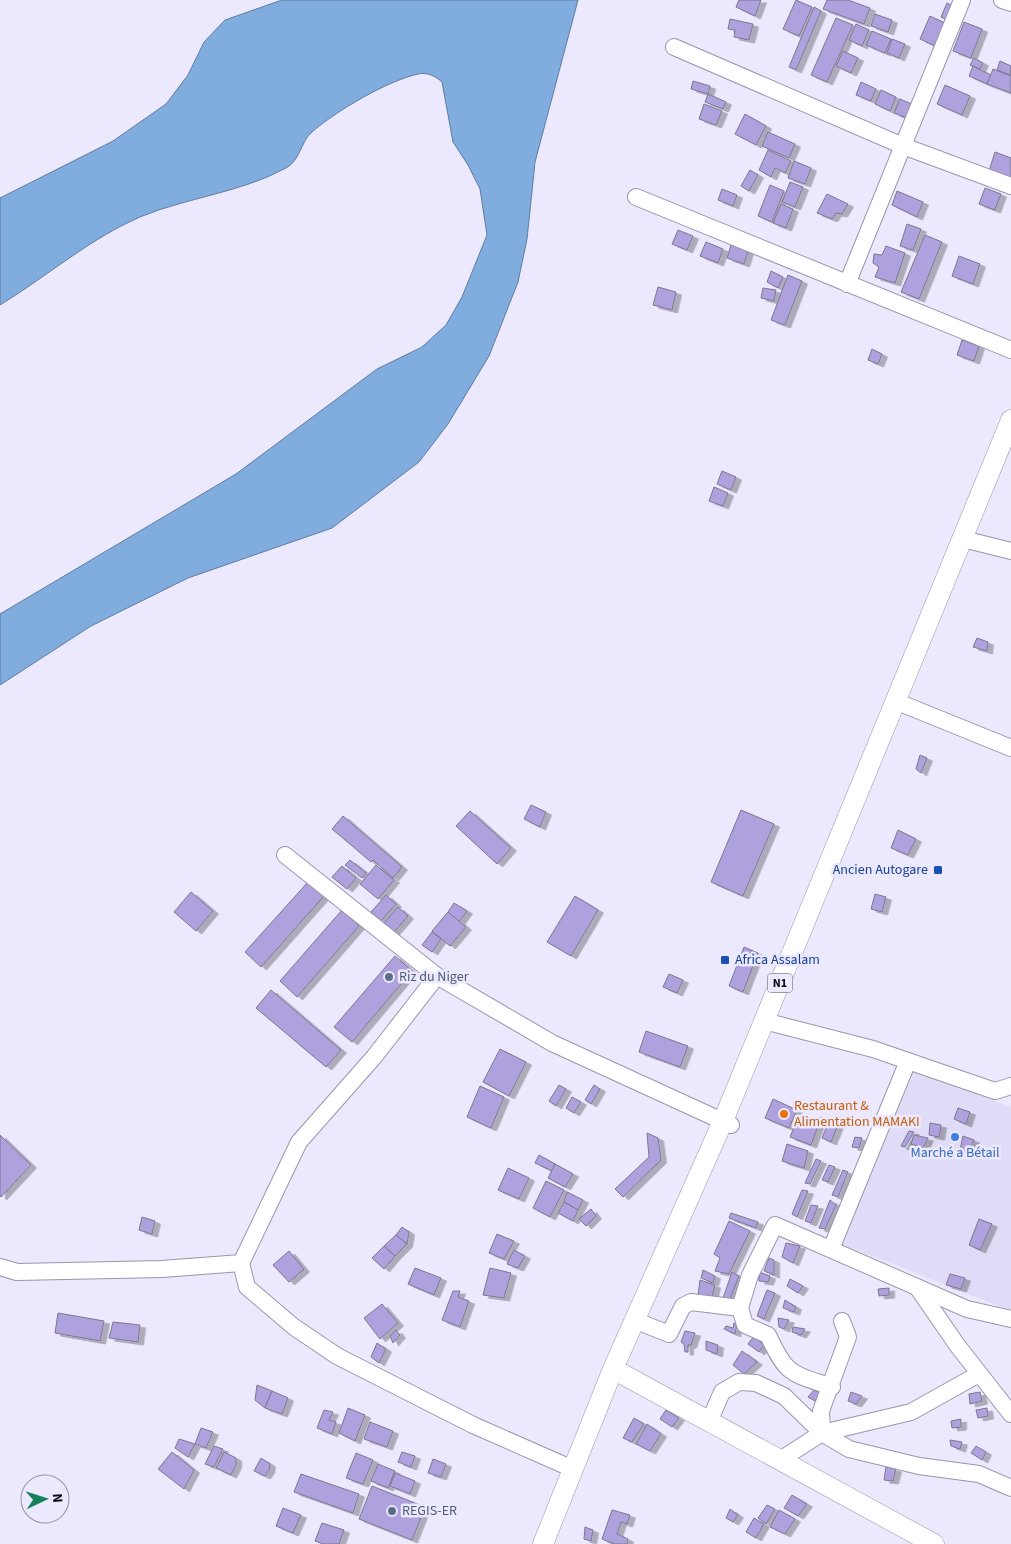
<svg xmlns="http://www.w3.org/2000/svg" width="1011" height="1544" viewBox="0 0 1011 1544" font-family="'Source Sans 3',sans-serif">
	<style>
		.built { fill: #e0dbf6 }
		.water { fill: #81adde; stroke: #5e7da2 }
		.building { fill: #aea1dd; stroke: #7c778f; filter: url(#shadow) }
		.lines { fill: none; stroke-linecap: round; stroke-linejoin: round }
		.minor-casing { stroke: #9a95ae; stroke-width: 18 }
		.major-casing { stroke: #9a95ae; stroke-width: 21 }
		.minor { stroke: #fff; stroke-width: 16 }
		.major { stroke: #fff; stroke-width: 20 }
		.transit-dot { fill: #1a4fb4; stroke: #ece8fe; stroke-width: 2 }
		.service-dot { fill: #5c6f8a; stroke: #ece8fe; stroke-width: 2 }
		.food-dot { fill: #e8710a; stroke: #ece8fe; stroke-width: 2 }
		.shop-dot { fill: #3f7fe0; stroke: #ece8fe; stroke-width: 2 }
		.labels { text-anchor: middle; dominant-baseline: central; stroke-width: 5; stroke-linejoin: round; paint-order: stroke }
		.shield { fill: #ece8fe; stroke: #514e5b; stroke-width: 1 }
		.shield-label { font-size: 12px; font-weight: bold; fill: #0e0c15 }
		.transit-label { font-size: 14px; fill: #164399; stroke: #ece8fe; text-anchor: end }
		.service-label { font-size: 14px; fill: #4e5e75; stroke: #ece8fe; text-anchor: start }
		.food-label { font-size: 14px; fill: #c56008; stroke: #ece8fe; text-anchor: start }
		.shop-label { font-size: 14px; fill: #366cbe; stroke: #ece8fe }
	</style>
	<defs>
		<filter id="shadow"><feDropShadow dx="5.5" dy="3" stdDeviation="0" flood-color="#0004"/></filter>
	</defs>
	<rect width="100%" height="100%" fill="#ece8fe"/>
	<polygon class="built" points="915,1070 1011,1107 1011,1311 842,1244"/>
	<path class="water" d="M 282,0 L 578,0 L 535,162 L 527,239 L 518,282 L 489,356 L 448,424 L 419,462 L 332,528 L 188,578 L 91,626 L 0,685 L 0,614 L 236,474 L 377,369 L 422,347 L 446,325 L 462,297 L 487,235 L 480,189 L 468,165 L 453,142 L 442,82 C 435,76 428,72 418,74 C 387,81 336,111 312,132 C 301,141 300,161 286,168 C 238,195 170,199 121,226 C 79,248 41,280 0,305 L 0,198 L 113,141 L 166,104 L 188,75 L 204,42 L 225,20 Z"/>
	<g class="building">
		<polygon points="739,0 761,0 755,16 736,7"/>
		<polygon points="796,0 812,7 799,36 783,29"/>
		<polygon points="827,0 848,0 870,8 864,24 823,9"/>
		<polygon points="947,3 955,7 949,21 941,17"/>
		<polygon points="814,7 821,11 796,70 789,67"/>
		<polygon points="875,14 892,20 888,32 871,26"/>
		<polygon points="930,16 945,23 935,46 920,39"/>
		<polygon points="836,18 853,25 827,82 811,75"/>
		<polygon points="730,19 753,24 749,40 734,37 735,30 728,29"/>
		<polygon points="964,22 982,29 971,58 953,51"/>
		<polygon points="856,24 869,30 862,46 849,40"/>
		<polygon points="872,31 891,39 885,53 866,45"/>
		<polygon points="892,39 905,44 899,58 887,53"/>
		<polygon points="843,51 858,58 851,73 836,66"/>
		<polygon points="974,58 983,63 980,69 970,65"/>
		<polygon points="1000,61 1011,66 1010,75 997,70"/>
		<polygon points="973,66 991,75 987,84 969,76"/>
		<polygon points="993,69 1011,76 1011,93 987,84"/>
		<polygon points="693,81 710,86 708,94 691,89"/>
		<polygon points="861,82 876,89 871,101 856,95"/>
		<polygon points="945,85 970,96 962,115 937,104"/>
		<polygon points="881,90 896,97 890,111 875,104"/>
		<polygon points="708,94 726,102 723,109 705,102"/>
		<polygon points="900,99 914,105 909,119 894,113"/>
		<polygon points="704,104 722,111 716,125 699,119"/>
		<polygon points="745,114 766,126 756,145 735,134"/>
		<polygon points="768,132 795,144 789,158 762,146"/>
		<polygon points="768,150 791,161 785,173 775,168 771,177 759,170"/>
		<polygon points="995,152 1011,158 1011,179 989,171"/>
		<polygon points="794,161 811,168 805,184 788,178"/>
		<polygon points="750,170 758,175 749,191 741,186"/>
		<polygon points="790,182 803,187 795,207 782,202"/>
		<polygon points="770,185 784,191 772,222 758,216"/>
		<polygon points="985,188 1001,194 995,210 979,204"/>
		<polygon points="722,189 737,195 733,206 718,200"/>
		<polygon points="897,191 923,202 917,217 892,205"/>
		<polygon points="827,194 848,204 842,214 836,213 832,219 817,213"/>
		<polygon points="781,204 793,209 786,228 773,223"/>
		<polygon points="907,224 921,229 913,250 900,246"/>
		<polygon points="678,230 693,236 687,250 672,244"/>
		<polygon points="925,235 942,242 919,299 901,292"/>
		<polygon points="706,242 723,249 718,263 700,256"/>
		<polygon points="731,245 748,251 744,264 727,258"/>
		<polygon points="886,246 905,253 895,283 875,277 879,267 873,263 874,254 882,255"/>
		<polygon points="959,256 980,264 973,284 952,276"/>
		<polygon points="771,271 783,277 778,288 767,282"/>
		<polygon points="788,275 802,281 785,325 771,320"/>
		<polygon points="658,287 676,292 672,310 653,305"/>
		<polygon points="763,288 776,290 774,301 761,298"/>
		<polygon points="962,340 979,346 974,361 957,355"/>
		<polygon points="872,349 882,354 878,364 868,360"/>
		<polygon points="722,471 736,477 731,490 717,484"/>
		<polygon points="714,487 728,493 723,506 709,501"/>
		<polygon points="977,638 988,642 987,651 973,647"/>
		<polygon points="920,755 927,758 921,773 916,769"/>
		<polygon points="531,805 546,812 540,827 524,819"/>
		<polygon points="741,810 774,824 743,896 711,882"/>
		<polygon points="470,811 511,848 497,864 456,826"/>
		<polygon points="343,816 402,867 393,878 373,860 371,862 332,829"/>
		<polygon points="898,830 916,839 908,855 891,848"/>
		<polygon points="350,860 366,873 362,878 345,865"/>
		<polygon points="376,865 394,880 378,899 360,884"/>
		<polygon points="342,866 356,878 347,889 332,877"/>
		<polygon points="308,882 324,896 261,967 245,952"/>
		<polygon points="191,892 213,911 196,931 174,912"/>
		<polygon points="875,894 886,897 882,912 871,909"/>
		<polygon points="386,895 396,904 381,921 371,912"/>
		<polygon points="575,896 598,910 571,956 547,942"/>
		<polygon points="454,903 467,911 459,922 448,912"/>
		<polygon points="398,907 408,916 394,932 384,923"/>
		<polygon points="342,910 359,926 297,997 280,981"/>
		<polygon points="448,912 466,927 450,946 432,931"/>
		<polygon points="432,932 441,939 432,952 422,945"/>
		<polygon points="744,947 758,953 743,992 729,986"/>
		<polygon points="395,956 412,971 352,1042 334,1027"/>
		<polygon points="669,974 683,980 677,993 663,987"/>
		<polygon points="271,990 341,1050 326,1067 256,1008"/>
		<polygon points="646,1031 688,1046 680,1067 639,1052"/>
		<polygon points="500,1049 526,1062 509,1096 483,1082"/>
		<polygon points="559,1085 566,1089 556,1106 549,1101"/>
		<polygon points="594,1085 600,1089 591,1104 585,1100"/>
		<polygon points="480,1086 504,1097 491,1128 467,1117"/>
		<polygon points="572,1097 581,1102 574,1113 566,1108"/>
		<polygon points="773,1099 797,1110 789,1128 765,1118"/>
		<polygon points="958,1108 970,1112 966,1124 954,1119"/>
		<polygon points="798,1118 821,1118 811,1145 790,1137"/>
		<polygon points="830,1118 840,1120 831,1142 822,1138"/>
		<polygon points="930,1123 941,1125 939,1137 929,1135"/>
		<polygon points="909,1131 914,1132 905,1147 901,1146"/>
		<polygon points="647,1133 658,1138 661,1160 623,1197 615,1189 649,1157"/>
		<polygon points="0,1135 31,1165 1,1197 0,1196"/>
		<polygon points="914,1135 928,1138 923,1148 911,1144"/>
		<polygon points="963,1136 974,1140 969,1153 960,1150"/>
		<polygon points="855,1137 862,1138 859,1148 852,1147"/>
		<polygon points="787,1144 808,1151 804,1168 782,1161"/>
		<polygon points="539,1155 555,1164 552,1171 535,1163"/>
		<polygon points="816,1159 821,1161 810,1184 805,1183"/>
		<polygon points="555,1164 573,1174 565,1187 548,1178"/>
		<polygon points="829,1165 835,1167 828,1182 822,1180"/>
		<polygon points="508,1168 529,1178 519,1199 498,1190"/>
		<polygon points="843,1170 848,1172 838,1197 832,1195"/>
		<polygon points="546,1181 564,1190 550,1217 533,1208"/>
		<polygon points="802,1190 808,1191 797,1217 792,1214"/>
		<polygon points="567,1192 583,1200 578,1210 564,1202"/>
		<polygon points="830,1200 836,1205 825,1229 819,1228"/>
		<polygon points="564,1202 578,1210 573,1221 558,1213"/>
		<polygon points="811,1205 818,1206 811,1223 805,1221"/>
		<polygon points="591,1209 596,1216 586,1226 579,1219"/>
		<polygon points="731,1213 758,1222 756,1228 729,1218"/>
		<polygon points="142,1217 155,1221 152,1234 139,1230"/>
		<polygon points="979,1219 992,1224 980,1250 969,1245"/>
		<polygon points="729,1221 750,1231 729,1274 715,1271 720,1258 714,1254"/>
		<polygon points="402,1227 409,1232 407,1244 396,1235"/>
		<polygon points="497,1234 514,1241 504,1259 489,1253"/>
		<polygon points="396,1235 407,1244 395,1256 384,1246"/>
		<polygon points="786,1243 800,1246 793,1263 782,1257"/>
		<polygon points="384,1246 395,1256 384,1269 372,1258"/>
		<polygon points="514,1250 525,1256 518,1268 507,1264"/>
		<polygon points="289,1251 304,1269 289,1282 273,1265"/>
		<polygon points="769,1258 774,1260 774,1275 764,1271"/>
		<polygon points="415,1268 441,1278 434,1295 408,1284"/>
		<polygon points="490,1268 511,1273 504,1298 483,1295"/>
		<polygon points="703,1270 715,1276 713,1283 701,1278"/>
		<polygon points="732,1272 739,1276 728,1304 722,1301"/>
		<polygon points="759,1272 770,1276 768,1282 759,1281"/>
		<polygon points="950,1274 965,1278 961,1289 946,1285"/>
		<polygon points="790,1279 803,1286 798,1293 787,1286"/>
		<polygon points="700,1280 715,1285 712,1298 698,1295"/>
		<polygon points="889,1288 889,1295 879,1296 878,1289"/>
		<polygon points="767,1290 775,1293 764,1319 757,1316"/>
		<polygon points="453,1291 460,1291 458,1297 469,1301 460,1327 442,1320"/>
		<polygon points="785,1300 796,1307 794,1312 783,1308"/>
		<polygon points="382,1304 398,1323 380,1339 364,1318"/>
		<polygon points="58,1313 104,1321 100,1341 55,1333"/>
		<polygon points="778,1318 789,1320 784,1329 779,1327"/>
		<polygon points="113,1322 140,1325 138,1342 109,1338"/>
		<polygon points="734,1323 737,1325 735,1334 724,1329 726,1326 733,1328"/>
		<polygon points="793,1327 805,1329 801,1335 792,1332"/>
		<polygon points="396,1330 400,1335 393,1343 390,1336"/>
		<polygon points="685,1331 695,1333 691,1345 688,1345 688,1352 685,1352 684,1344 681,1342"/>
		<polygon points="754,1336 764,1345 759,1352 748,1344"/>
		<polygon points="706,1341 718,1345 717,1354 706,1350"/>
		<polygon points="377,1343 386,1349 379,1363 371,1357"/>
		<polygon points="742,1351 757,1362 744,1374 733,1365"/>
		<polygon points="257,1385 272,1391 265,1408 255,1400"/>
		<polygon points="814,1390 820,1393 815,1401 808,1397"/>
		<polygon points="272,1391 288,1398 282,1414 265,1408"/>
		<polygon points="851,1392 862,1396 856,1404 848,1401"/>
		<polygon points="980,1392 982,1401 970,1404 969,1394"/>
		<polygon points="348,1408 365,1415 355,1441 339,1433"/>
		<polygon points="987,1408 988,1416 978,1418 976,1410"/>
		<polygon points="324,1410 333,1412 329,1420 336,1422 332,1434 317,1428"/>
		<polygon points="666,1410 679,1418 672,1427 660,1419"/>
		<polygon points="634,1418 644,1424 632,1442 623,1438"/>
		<polygon points="961,1419 961,1427 952,1428 951,1421"/>
		<polygon points="370,1422 393,1431 387,1447 364,1439"/>
		<polygon points="647,1424 661,1434 650,1451 636,1444"/>
		<polygon points="201,1428 213,1432 206,1448 195,1444"/>
		<polygon points="179,1439 195,1444 188,1457 175,1448"/>
		<polygon points="950,1440 962,1442 960,1449 951,1446"/>
		<polygon points="214,1446 223,1449 214,1467 205,1464"/>
		<polygon points="976,1446 986,1452 982,1460 971,1453"/>
		<polygon points="172,1452 194,1470 184,1489 158,1469"/>
		<polygon points="224,1452 236,1458 236,1465 231,1475 216,1468"/>
		<polygon points="402,1452 415,1456 411,1467 398,1462"/>
		<polygon points="356,1453 373,1460 363,1484 346,1478"/>
		<polygon points="261,1458 270,1464 269,1470 265,1476 254,1471"/>
		<polygon points="433,1459 446,1464 441,1477 428,1473"/>
		<polygon points="378,1464 395,1471 388,1488 371,1481"/>
		<polygon points="886,1467 896,1469 893,1481 884,1480"/>
		<polygon points="395,1473 415,1481 410,1494 390,1486"/>
		<polygon points="301,1474 359,1494 353,1513 294,1492"/>
		<polygon points="372,1486 425,1507 412,1540 359,1519"/>
		<polygon points="792,1495 807,1504 798,1516 784,1508"/>
		<polygon points="767,1505 775,1509 766,1524 758,1518"/>
		<polygon points="283,1508 301,1515 293,1533 276,1526"/>
		<polygon points="730,1509 738,1515 733,1522 726,1518"/>
		<polygon points="612,1510 630,1515 627,1524 621,1522 617,1534 628,1539 627,1544 614,1544 602,1539"/>
		<polygon points="779,1510 795,1519 785,1534 770,1527"/>
		<polygon points="754,1518 764,1524 756,1538 746,1532"/>
		<polygon points="322,1523 344,1530 339,1544 324,1544 315,1541"/>
		<polygon points="585,1527 593,1530 591,1541 584,1539"/>
	</g>
	<g class="lines">
		<g class="minor-casing">
			<g id="minor">
				<polyline points="1002,0 1011,3"/>
				<polyline points="674,47 903,146 1011,186"/>
				<polyline points="636,197 1011,350"/>
				<polyline points="847,284 962,0"/>
				<polyline points="971,541 1011,551"/>
				<polyline points="905,705 1011,748"/>
				<polyline points="285,855 437,976 552,1043 731,1125"/>
				<polyline points="764,1021 873,1049 995,1091 1011,1086"/>
				<polyline points="831,1249 908,1061"/>
				<polyline points="241,1263 247,1287 294,1327 337,1356 473,1425 573,1469"/>
				<polyline points="0,1267 17,1272 162,1269 241,1263 299,1142 374,1057 437,976"/>
				<polyline points="917,1287 957,1345 1011,1414"/>
				<polyline points="644,1324 669,1334 683,1306 691,1302 740,1308"/>
				<path d="M 832,1387 C 791,1373 787,1376 768,1335 L 745,1325 L 740,1308 L 750,1275 L 775,1225 L 967,1309 L 1011,1319"/>
				<polyline points="709,1422 722,1392 739,1382 756,1383 784,1396 822,1433 849,1449 919,1466 979,1474 1011,1488"/>
				<polyline points="822,1433 821,1411 848,1337 842,1321"/>
				<polyline points="780,1460 822,1433 911,1412 979,1374"/>
			</g>
		</g>
		<g class="major-casing">
			<g id="major">
				<polyline points="613,1369 934,1544"/>
				<polyline points="543,1544 613,1369 723,1121 1011,420"/>
			</g>
		</g>
		<use href="#minor" class="minor"/>
		<use href="#major" class="major"/>
	</g>
	<g class="transit-dot">
		<rect x="933" y="865" width="10" height="10" rx="2.5"/>
		<rect x="720" y="955" width="10" height="10" rx="2.5"/>
	</g>
	<g class="service-dot">
		<circle cx="389" cy="977" r="5"/>
		<circle cx="392" cy="1511" r="5"/>
	</g>
	<circle class="food-dot" cx="784" cy="1114" r="5"/>
	<circle class="shop-dot" cx="955" cy="1137" r="5"/>
	<g class="labels">
		<rect class="shield" x="767.5" y="973.5" width="25" height="19" rx="4"/>
		<g class="shield-label">
			<text x="780" y="983">N1</text>
		</g>
		<g class="transit-label">
			<text x="928" y="870">Ancien Autogare</text>
			<text x="735" y="960" text-anchor="start">Africa Assalam</text>
		</g>
		<g class="service-label">
			<text x="399" y="977">Riz du Niger</text>
			<text x="402" y="1511">REGIS-ER</text>
		</g>
		<g class="food-label">
			<text x="794" y="1106">Restaurant &amp;<tspan x="794" dy="16">Alimentation MAMAKI</tspan></text>
		</g>
		<g class="shop-label">
			<text x="955" y="1153">Marché a Bétail</text>
		</g>
	</g>
	<g transform="translate(45 1499) rotate(86)"><circle r="24" fill="#ece8fe" stroke="#9390a1"/>
	<path d="M0-4L9 19L0 12L-9 19Z" fill="#16805c"/>
	<text y="-8" font-size="14" font-weight="bold" text-anchor="middle" fill="#0e0c15">N</text>
	</g>
</svg>
